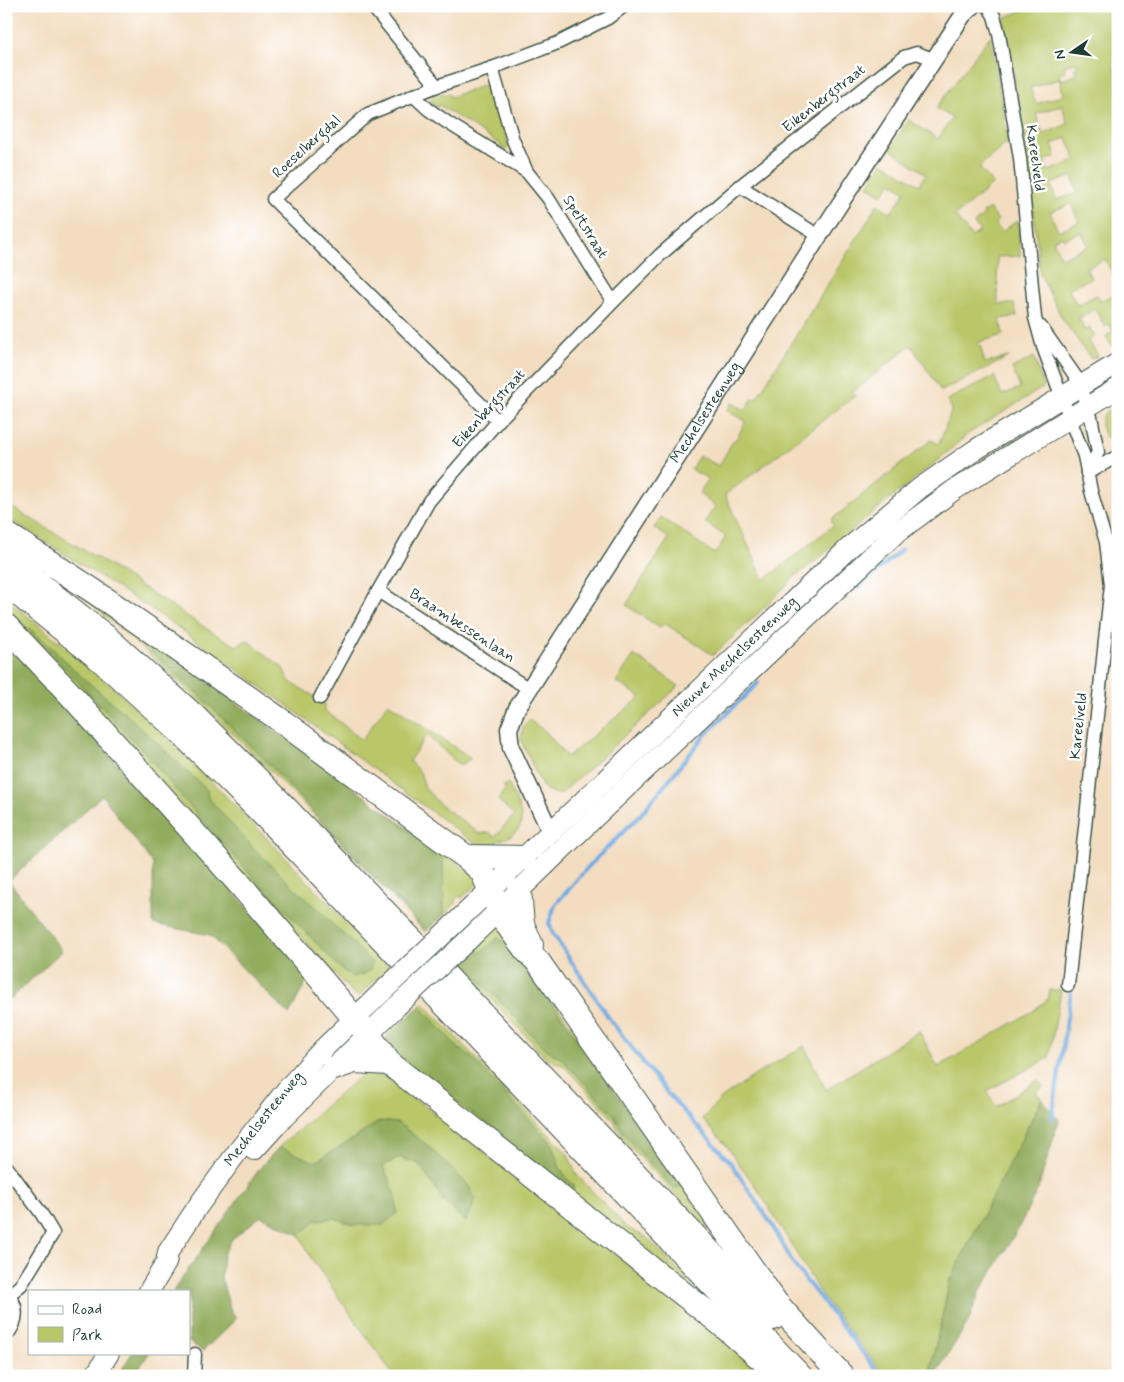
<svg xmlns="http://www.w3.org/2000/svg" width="1124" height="1382" viewBox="0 0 1124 1382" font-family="Mynerve,sans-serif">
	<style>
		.green { fill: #b9c769; stroke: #6c824e; fill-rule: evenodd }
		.forest { fill: #92ac5d; stroke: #587448 }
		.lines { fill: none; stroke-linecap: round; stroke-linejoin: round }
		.stream { stroke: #71abe1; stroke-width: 4 }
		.minor-casing { stroke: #3f5549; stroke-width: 15 }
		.tertiary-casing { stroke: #3f5549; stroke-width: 19 }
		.primary-casing { stroke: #3f5549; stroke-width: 22 }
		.motorway-casing { stroke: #3f5549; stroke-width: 26 }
		.minor { stroke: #fff; stroke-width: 12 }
		.tertiary { stroke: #fff; stroke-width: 16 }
		.primary { stroke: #fff; stroke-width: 20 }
		.motorway { stroke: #fff; stroke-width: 24 }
		.primary-bridge-casing { stroke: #3f5549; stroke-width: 22; stroke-linecap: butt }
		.primary-bridge { stroke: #fff; stroke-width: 20 }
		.labels { text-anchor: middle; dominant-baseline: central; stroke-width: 5; stroke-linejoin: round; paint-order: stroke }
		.street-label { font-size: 15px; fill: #1f3d34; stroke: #fff }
	</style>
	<rect width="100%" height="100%" fill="#fff"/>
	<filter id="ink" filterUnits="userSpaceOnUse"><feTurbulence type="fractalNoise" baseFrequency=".02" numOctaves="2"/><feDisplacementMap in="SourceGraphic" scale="10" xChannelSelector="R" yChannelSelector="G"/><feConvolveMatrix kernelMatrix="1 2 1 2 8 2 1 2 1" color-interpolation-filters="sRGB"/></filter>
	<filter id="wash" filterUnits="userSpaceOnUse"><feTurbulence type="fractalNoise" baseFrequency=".0096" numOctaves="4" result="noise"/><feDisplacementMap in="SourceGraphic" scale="20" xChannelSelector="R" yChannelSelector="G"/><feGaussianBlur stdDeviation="1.12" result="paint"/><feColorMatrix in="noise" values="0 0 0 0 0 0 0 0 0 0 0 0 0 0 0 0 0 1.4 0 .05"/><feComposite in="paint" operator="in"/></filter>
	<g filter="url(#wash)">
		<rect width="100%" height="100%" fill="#f3ddc0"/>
		<g class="green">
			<path d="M 1034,6 L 1118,6 L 1118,60 L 1112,62 L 1118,78 L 1118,284 L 1105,259 L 1086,268 L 1091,278 L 1068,289 L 1077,305 L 1097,295 L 1100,301 L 1118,293 L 1118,344 L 1112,347 L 1106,336 L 1113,331 L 1109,324 L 1105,327 L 1095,309 L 1079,318 L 1085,331 L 1090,328 L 1095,336 L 1088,340 L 1098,356 L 1091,359 L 1063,320 L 1040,274 L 1028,156 L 1004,18 ZM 1077,62 L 1078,67 L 1075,68 L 1077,75 L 1061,80 L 1059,74 L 1065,72 L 1064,66 ZM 1059,79 L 1064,95 L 1036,104 L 1030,88 ZM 1062,105 L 1068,124 L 1043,134 L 1036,114 ZM 1067,138 L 1076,160 L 1048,171 L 1044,161 L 1056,156 L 1052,144 ZM 1072,176 L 1078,193 L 1056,200 L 1051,184 ZM 1071,204 L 1079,222 L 1058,231 L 1050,212 ZM 1082,232 L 1088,246 L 1061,258 L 1053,240 L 1062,236 L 1064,239 Z"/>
			<polygon points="990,36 1008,142 979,167 993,184 955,216 972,237 980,231 974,224 984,215 983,213 989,208 998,220 995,223 1002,232 1018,220 1020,256 997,257 998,304 1014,304 1017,316 1000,319 1003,335 979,342 985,363 1009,357 941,391 911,345 853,392 856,395 725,495 764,580 834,525 831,520 931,440 939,444 952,409 947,400 994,376 1002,395 1020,388 1012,368 1034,357 1044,387 968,434 938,460 872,513 819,558 792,579 763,609 713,655 664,623 660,628 626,605 669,538 654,528 661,517 715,554 726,537 705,522 715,506 699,494 708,479 691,469 699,456 719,466 733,441 737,438 746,421 727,411 732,403 745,410 753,398 756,399 870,217 877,204 891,213 905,192 891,182 882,195 868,186 882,162 919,185 926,174 890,149 909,120 938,139 952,118 936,108"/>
			<polygon points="491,83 509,147 506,150 500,147 501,145 439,105 437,107 431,103 431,101 433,97 443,93 443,95 448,93 450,97"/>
			<path d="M 1118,405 L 1118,440 L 1112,442 C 1103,438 1097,422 1104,414 C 1107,410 1114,408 1118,405 Z"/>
			<path d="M 6,504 L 99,559 L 207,629 L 236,646 L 247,640 L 282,667 L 290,682 L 312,695 L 325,705 L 323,709 L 362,740 L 388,703 L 471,758 L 460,766 L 427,735 L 409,761 L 420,772 L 425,788 L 439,804 L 480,834 L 489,832 L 495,837 L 514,815 L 498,800 L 506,788 L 503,786 L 508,783 C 520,809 535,832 496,841 L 497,845 L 493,844 L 481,846 L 469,839 L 281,701 L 162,616 L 6,517 Z"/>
			<path d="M 71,587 L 481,880 L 462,898 L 459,896 L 455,900 L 457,902 L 444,915 L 443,857 L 425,842 L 148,649 L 195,691 L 262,757 L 426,931 L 425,932 C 312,812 199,692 71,587 Z"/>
			<path d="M 6,599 C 50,634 93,669 134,707 C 223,789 305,879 389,967 L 359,996 L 357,996 L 351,991 L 301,937 L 61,671 L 6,614 Z"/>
			<path d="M 634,655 L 679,686 L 561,794 C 553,794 548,792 542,786 L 521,740 L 523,727 L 529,720 L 546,732 L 567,757 L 641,697 L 616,682 Z"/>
			<polygon points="501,925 722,1244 622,1138 614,1120 594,1098 564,1066 547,1058 536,1048 536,1046 460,966 462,964 499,1000 550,1052 561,1058 614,1115 624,1134 681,1185 635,1122 537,982 506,943 498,938 480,953 476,950"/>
			<polygon points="1050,990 1061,990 1049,1058 987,1091 996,1107 1038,1080 1043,1087 1036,1092 1042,1099 950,1280 929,1376 885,1376 822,1296 760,1193 725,1144 702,1119 722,1098 757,1074 804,1046 826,1090 919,1031 938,1067 1033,1011 1048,999"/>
			<path d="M 423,1003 L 567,1153 L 577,1175 L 627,1228 L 646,1237 L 693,1285 L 700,1291 L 698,1293 L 408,1067 L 383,1039 L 387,1036 L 388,1041 L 415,1069 L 482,1120 L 574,1185 L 565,1176 L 559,1166 L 552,1144 L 545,1135 L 526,1116 L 466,1052 C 454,1049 430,1016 420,1006 Z"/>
			<polygon points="364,1073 386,1076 583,1229 767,1376 394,1376 311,1258 300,1235 316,1220 335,1218 354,1225 391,1183 383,1166 399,1157 419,1164 444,1201 466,1222 476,1199 380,1121 356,1137 314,1163 279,1147"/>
		</g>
		<g class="forest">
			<polygon points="29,628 54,650 83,678 127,715 207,790 208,798 243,837 293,887 322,912 332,924 355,945 372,962 370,970 364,974 352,977 341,969 252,876 186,802 144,752 28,629"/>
			<polygon points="150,641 341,778 443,857 444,915 426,931 262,757 195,691 148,649"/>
			<polygon points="6,645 57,697 309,976 289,1015 210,935 153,924 153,864 102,795 9,881 62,951 6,1003"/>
			<path d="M 498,938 L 506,943 L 537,982 L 635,1122 L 681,1186 L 675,1189 L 647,1160 L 624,1134 L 614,1115 L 561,1058 C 538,1047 522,1023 504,1005 C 491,991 476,977 462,964 L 476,950 L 480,953 Z"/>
			<path d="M 420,1006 L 460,1050 L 466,1052 L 526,1116 L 545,1135 L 552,1144 L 559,1166 L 565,1176 L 574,1185 L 572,1193 C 543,1169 513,1145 483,1121 C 462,1105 392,1059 387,1036 Z"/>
			<polygon points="1042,1099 1059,1120 1038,1189 1019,1227 979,1294 968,1322 936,1374 929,1376 950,1280"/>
			<polygon points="380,1121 398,1123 427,1145 468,1185 476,1199 466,1222 444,1201 419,1164 399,1157 383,1166 396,1196 397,1213 383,1225 354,1225 335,1218 316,1220 300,1235 261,1216 232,1239 223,1255 221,1278 231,1311 237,1318 203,1351 189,1342 189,1291 173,1291 260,1168 279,1147 315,1162 356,1137"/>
			<polygon points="132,1353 149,1353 134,1376 118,1376"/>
		</g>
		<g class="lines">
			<g class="stream">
				<polyline points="858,588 901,550"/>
				<polyline points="758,683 706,734 642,813 588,867 555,905 549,923 553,934 611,1021 667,1093 731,1163 773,1227 794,1265 881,1376"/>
				<polyline points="1052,1119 1071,992"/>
			</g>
		</g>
	</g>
	<g filter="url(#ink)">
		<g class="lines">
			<g class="minor-casing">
				<g id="minor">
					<polyline points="372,6 437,86"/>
					<polyline points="988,6 994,16 999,34 1020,158 1035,318 1043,347 1084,456 1091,491 1106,542 1111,585 1068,985"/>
					<polyline points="492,68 513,140 527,172"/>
					<polyline points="413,95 428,109 448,123 527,172 548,198 613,302"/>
					<polyline points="740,186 819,236"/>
					<polyline points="1041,327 1076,377 1091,417 1098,452 1087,473"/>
					<polyline points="498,421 273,199 368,114 437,86 492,68 558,43 608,18 624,6"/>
					<polyline points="1087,473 1118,456"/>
					<polyline points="378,591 529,689"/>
					<polyline points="320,698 378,591 429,501 498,421 613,302 660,255 740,186 904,57 917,53 933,59"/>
					<polyline points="6,1166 41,1213 53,1233 21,1285 9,1295"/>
					<path d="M 6,1293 C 20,1305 18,1323 6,1336"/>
					<polyline points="194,1376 195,1354"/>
				</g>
			</g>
			<g class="tertiary-casing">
				<g id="tertiary">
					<path id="s1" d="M 551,833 L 511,748 L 509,729 L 517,708 L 819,236 L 963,15 L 973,6"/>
				</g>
			</g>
			<g class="primary-casing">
				<g id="primary">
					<path id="s2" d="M 453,925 L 850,547 L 920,488 L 975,450 L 1118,363"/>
					<polyline points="467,941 597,815 895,534 954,490 1118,388"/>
					<polyline points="254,1150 283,1118 397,1006"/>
					<path id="s3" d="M 149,1291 L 166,1263 L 168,1252 L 198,1206 L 238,1151 L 287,1089 L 322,1050 L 383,991"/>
					<polyline points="95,1376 109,1353"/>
				</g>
			</g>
			<g class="motorway-casing">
				<g id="motorway">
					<polyline points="6,534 95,592 276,717 466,857 482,871 504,920 526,950 539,963 776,1303 842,1376"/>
					<polyline points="6,558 106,637 195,717 274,796 773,1318"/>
					<polyline points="6,584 100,659 177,729 261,812 800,1376"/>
					<polyline points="6,626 71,695 237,881 368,1034 389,1063 719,1322 781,1376"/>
					<polyline points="466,857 524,858"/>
					<polyline points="519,891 522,924 531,945"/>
					<polyline points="334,1068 354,1061 389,1063"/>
				</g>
			</g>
			<use href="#minor" class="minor"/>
			<use href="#tertiary" class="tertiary"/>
			<use href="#primary" class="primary"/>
			<use href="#motorway" class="motorway"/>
			<g class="primary-bridge-casing">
				<g id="primary-bridge">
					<polyline points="383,991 453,925"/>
					<polyline points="397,1006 467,941"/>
				</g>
			</g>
			<use href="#primary-bridge" class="primary-bridge"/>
		</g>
	</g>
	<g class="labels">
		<g class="street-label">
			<text transform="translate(824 99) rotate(-38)">Eikenbergstraat</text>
			<text transform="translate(307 147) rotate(-42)">Roeselbergdal</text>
			<text transform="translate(1035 158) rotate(82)">Kareelveld</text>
			<text transform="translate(585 227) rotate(58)">Speltstraat</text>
			<text transform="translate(489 409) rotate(-48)">Eikenbergstraat</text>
			<text stroke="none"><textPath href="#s1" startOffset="486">Mechelsesteenweg</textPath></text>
			<text transform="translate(462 626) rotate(33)">Braambessenlaan</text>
			<text stroke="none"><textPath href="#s2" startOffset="389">Nieuwe Mechelsesteenweg</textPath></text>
			<text transform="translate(1079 726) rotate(-84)">Kareelveld</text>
			<text stroke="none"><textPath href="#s3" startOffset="208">Mechelsesteenweg</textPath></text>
		</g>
	</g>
	<rect width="1124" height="1382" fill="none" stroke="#fff" stroke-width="25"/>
	<rect x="28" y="1290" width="162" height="65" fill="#ffffff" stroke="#a5b1ae"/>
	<rect x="38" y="1306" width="25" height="8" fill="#ffffff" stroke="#a5b1ae"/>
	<text x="72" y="1314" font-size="15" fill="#1f3d34">Road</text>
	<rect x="38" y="1327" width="25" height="15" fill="#b9c769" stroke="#a5b1ae"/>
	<text x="72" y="1340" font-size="15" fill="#1f3d34">Park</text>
	<g transform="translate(1072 52) rotate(257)" stroke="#ffffff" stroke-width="4" paint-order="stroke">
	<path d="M0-4L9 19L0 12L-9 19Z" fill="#1f3d34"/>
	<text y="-8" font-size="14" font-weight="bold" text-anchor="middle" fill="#1f3d34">N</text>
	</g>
</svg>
